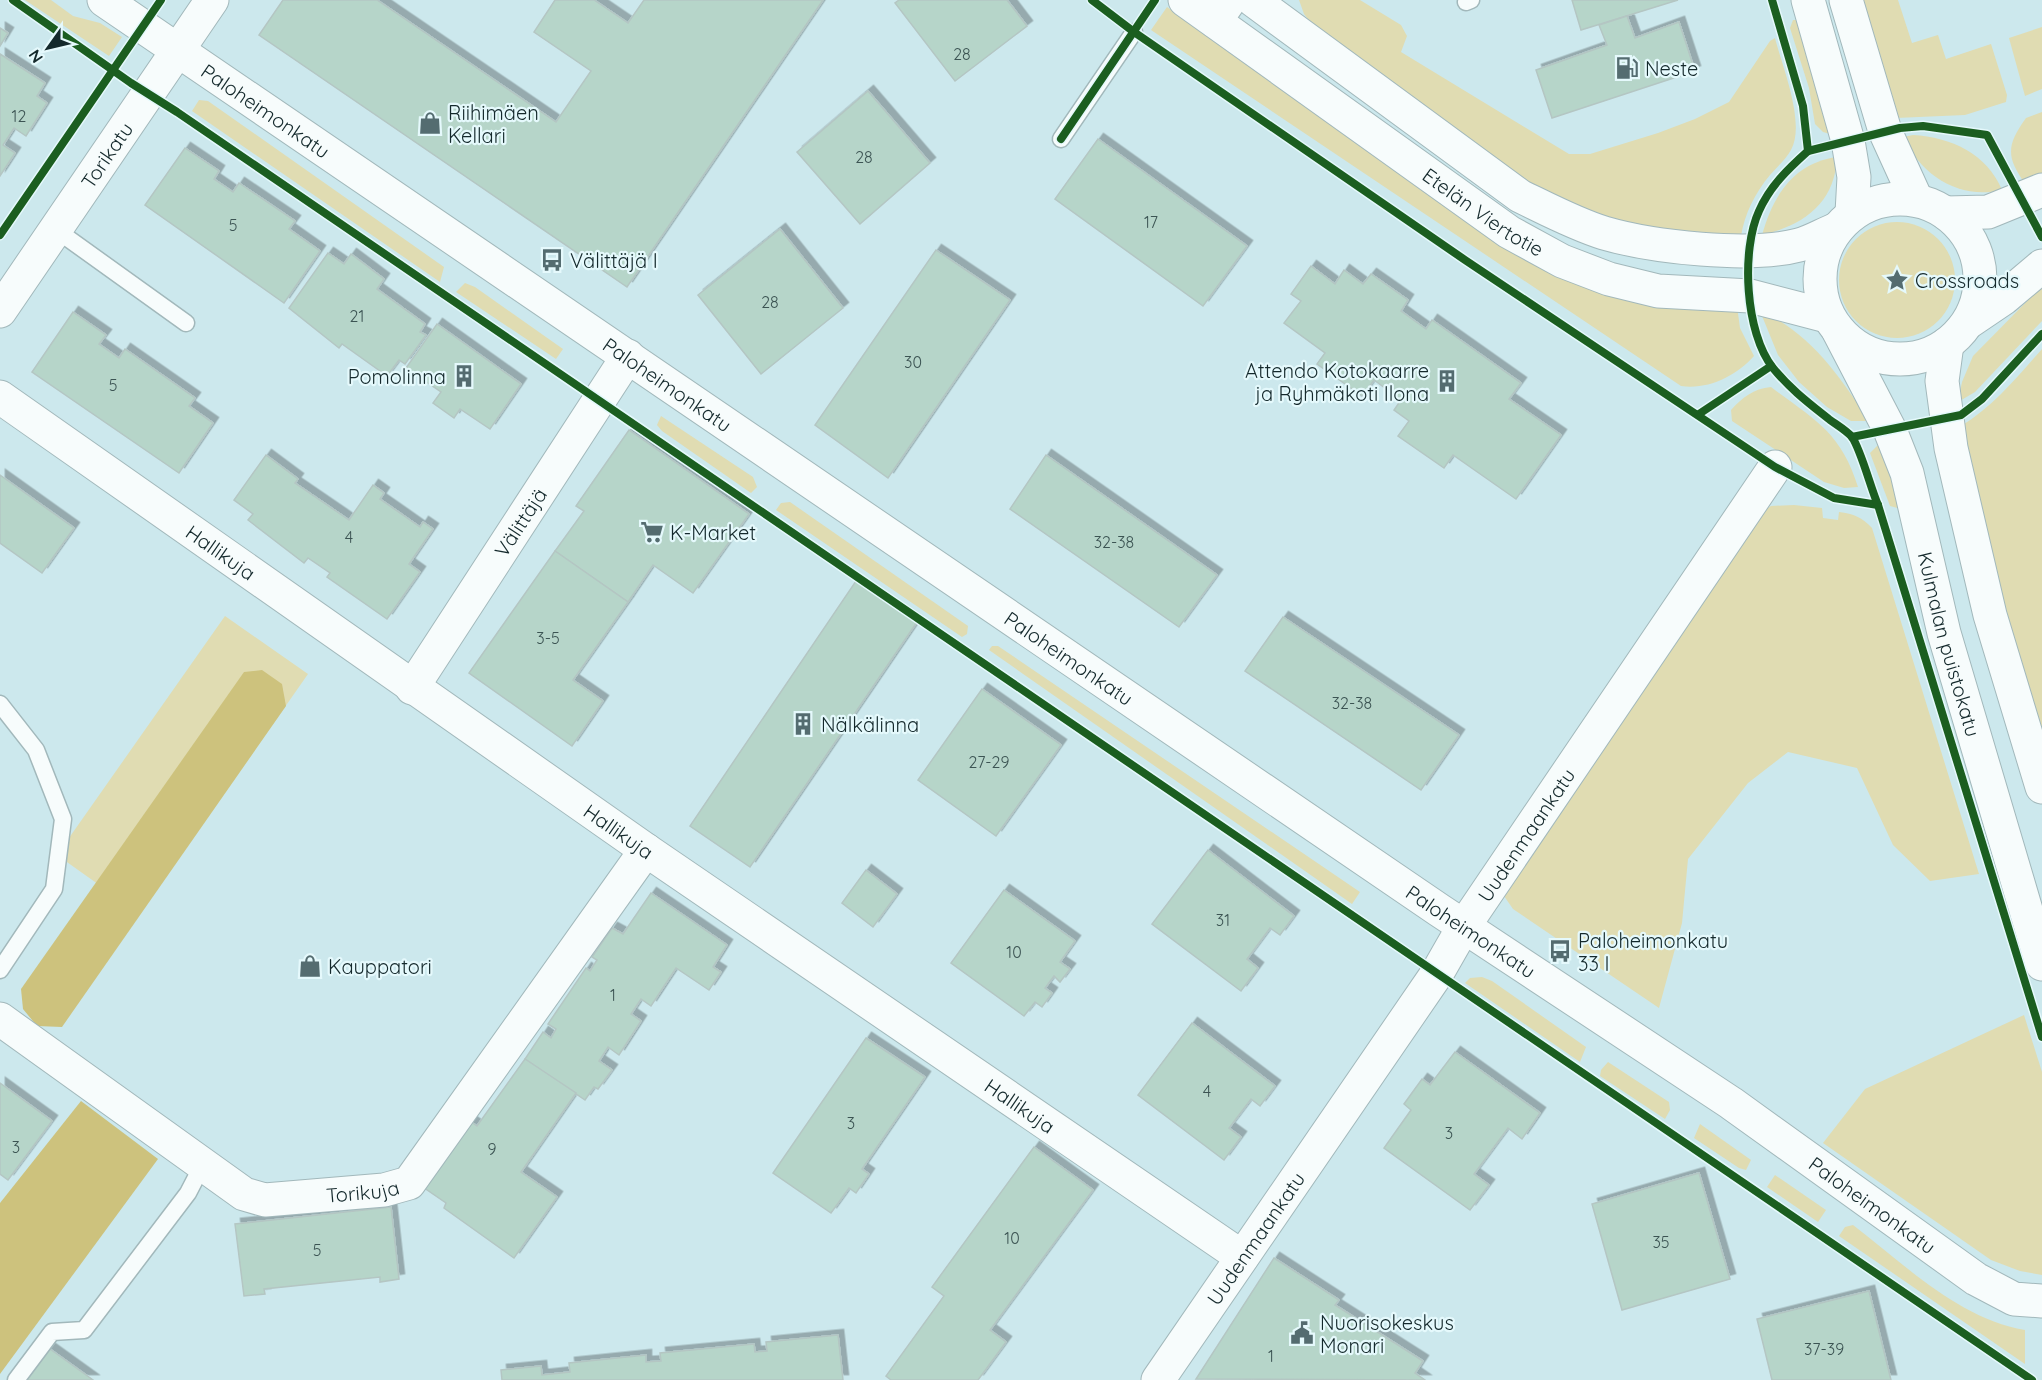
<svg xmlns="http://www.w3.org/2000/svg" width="2042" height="1380" viewBox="0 0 2042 1380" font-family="Quicksand,sans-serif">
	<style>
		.green { fill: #e0dcb2 }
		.forest { fill: #cdc27d }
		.building { fill: #b6d5c9; stroke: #b4c6c3; stroke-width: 1.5; filter: url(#shadow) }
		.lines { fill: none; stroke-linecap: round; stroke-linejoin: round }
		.service-casing { stroke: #a2b8bb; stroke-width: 19 }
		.minor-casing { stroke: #a2b8bb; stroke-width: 35 }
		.tertiary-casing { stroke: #a2b8bb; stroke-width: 35 }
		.service { stroke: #f7fcfc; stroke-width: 16 }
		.minor { stroke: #f7fcfc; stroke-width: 33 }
		.tertiary { stroke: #f7fcfc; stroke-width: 33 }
		.cycleway-casing { stroke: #e5f9fc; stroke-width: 11 }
		.cycleway { stroke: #1b5e20; stroke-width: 8 }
		.labels { text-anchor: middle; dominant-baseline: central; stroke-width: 4.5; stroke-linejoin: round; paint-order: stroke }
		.number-label { font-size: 16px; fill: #3c5453 }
		.poi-label { font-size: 20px; fill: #14292c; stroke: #e5f9fc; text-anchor: start }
		.street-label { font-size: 20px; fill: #14292c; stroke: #e5f9fc }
	</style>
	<defs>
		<filter id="shadow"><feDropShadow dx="5.5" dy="-5.5" stdDeviation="0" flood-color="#0004"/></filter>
	</defs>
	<rect width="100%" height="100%" fill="#cce8ed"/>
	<g class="green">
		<polygon points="25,0 51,0 73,16 100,23 122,37 109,56"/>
		<path d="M 1299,0 L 1360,0 L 1401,25 L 1407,36 L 1401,52 L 1569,154 L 1590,154 L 1658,133 L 1695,119 L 1729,102 L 1770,41 L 1775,38 C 1782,66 1806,123 1791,150 C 1786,159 1777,167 1770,175 C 1755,193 1745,213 1741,236 L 1609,223 L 1529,186 L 1318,32 L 1304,14 Z"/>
		<polygon points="1861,0 1898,0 1912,43 1938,35 1946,59 1991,44 2007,95 2006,102 1965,115 1896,118"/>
		<path d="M 1167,7 L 1508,244 L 1737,306 L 1740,328 L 1754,356 C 1736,376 1708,390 1681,386 L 1151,30 Z"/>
		<polygon points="1793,20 1798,20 1830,134 1823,132 1815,124 1809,88 1790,28"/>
		<polygon points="2042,27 2042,89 2025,96 2009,38"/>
		<polygon points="199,100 208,101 444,267 440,282 192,111"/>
		<path d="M 2042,112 L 2042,177 L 2026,185 C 2006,157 2006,146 2026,118 Z"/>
		<path d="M 1913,135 C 1951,137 1987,154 2002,190 C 1959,200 1922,176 1903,137 Z"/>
		<path d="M 1837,157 C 1835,203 1804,225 1762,235 C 1773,196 1793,163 1837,157 Z"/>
		<circle cx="1897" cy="280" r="58"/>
		<polygon points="465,283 475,287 563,349 556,359 456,292"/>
		<polygon points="2042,286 2042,321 1975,392 1958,402 1962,382 1973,356"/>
		<path d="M 1760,311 C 1810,332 1840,377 1869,421 L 1851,421 L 1827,407 L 1799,382 L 1778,355 Z"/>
		<path d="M 2042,349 L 2042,738 L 2009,629 L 1961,426 C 1994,406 2017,377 2042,349 Z"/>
		<path d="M 1771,387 C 1815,420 1841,432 1858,487 L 1844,488 L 1824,482 L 1732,421 L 1731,410 C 1743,397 1753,389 1771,387 Z"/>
		<polygon points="661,416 753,477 757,487 751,493 662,431 657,425"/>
		<polygon points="1880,443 1889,464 1901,509 1890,506 1870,453"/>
		<polygon points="790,502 968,626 967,634 962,637 776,510 781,503"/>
		<path d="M 1794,505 L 1822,508 L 1823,518 L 1838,520 L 1839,512 C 1854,514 1862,517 1872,528 L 1979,874 L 1930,881 L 1893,845 L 1857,768 L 1788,752 L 1748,783 L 1688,859 L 1682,923 L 1659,1008 L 1513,909 L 1504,896 L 1759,514 L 1771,506 Z"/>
		<polygon points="225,616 308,674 140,914 57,855"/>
		<polygon points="992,646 998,646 1360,892 1352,904 989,650"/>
		<polygon points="1482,977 1492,981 1586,1047 1580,1062 1465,983 1470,978"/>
		<polygon points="2024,1015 2042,1072 2042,1275 2020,1271 1991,1260 1823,1143 1865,1089"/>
		<polygon points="1608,1062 1669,1102 1670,1110 1665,1119 1600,1076 1601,1070"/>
		<polygon points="1700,1124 1751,1160 1746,1170 1739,1168 1694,1138"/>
		<polygon points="1775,1175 1826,1210 1818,1222 1767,1187"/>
		<path d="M 1853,1225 C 1904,1264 1959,1319 2025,1330 L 2025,1364 L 1839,1236 L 1845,1227 Z"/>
	</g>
	<g class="forest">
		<polygon points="262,670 282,684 286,706 62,1027 37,1026 23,1009 21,989 244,672"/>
		<polygon points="81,1101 158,1159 0,1374 0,1203"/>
	</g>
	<g class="building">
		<polygon points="283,0 377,0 556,122 591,71 534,32 555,0 594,0 628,23 644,0 823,0 627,287 259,35"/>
		<polygon points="899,0 1007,0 1027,26 955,81 895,3"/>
		<polygon points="1572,0 1678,0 1581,30"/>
		<polygon points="1627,16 1635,38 1679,22 1695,71 1552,118 1536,70 1607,45 1599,25"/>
		<polygon points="0,28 8,33 0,46"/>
		<polygon points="0,54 45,83 37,96 47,103 26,136 14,128 3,145 15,153 0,176"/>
		<polygon points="868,91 930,163 860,224 797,152"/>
		<polygon points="1098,139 1247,246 1203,306 1055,199"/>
		<polygon points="185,148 219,171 214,179 233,192 239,183 295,221 289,229 320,251 284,303 145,205"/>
		<polygon points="780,229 843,308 761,374 698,295"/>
		<polygon points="936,250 1010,300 888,478 815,425"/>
		<polygon points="328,253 344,264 351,254 384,279 377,289 425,324 420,332 426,335 405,364 399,360 387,376 342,344 339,348 289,308"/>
		<polygon points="1311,266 1335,284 1344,270 1363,284 1371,274 1408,300 1401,311 1426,329 1432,320 1521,383 1509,399 1561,435 1516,499 1453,455 1444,468 1398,436 1409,421 1394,410 1401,400 1374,380 1362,396 1317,364 1325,353 1284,323 1301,301 1291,294"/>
		<polygon points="73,312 106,335 99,344 119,358 125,349 195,398 189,406 213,423 179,473 32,372"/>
		<polygon points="437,324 521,384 490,429 460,409 454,418 433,403 441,392 406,368"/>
		<polygon points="629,430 749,514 693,593 653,565 628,602 555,551 584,511 576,506"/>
		<polygon points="266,455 298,479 295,483 349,520 373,485 384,493 380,499 420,527 423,522 433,529 409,564 420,572 387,619 327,577 330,573 308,558 304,563 248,520 253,514 234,500"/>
		<polygon points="1046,455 1217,575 1179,627 1010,509"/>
		<polygon points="0,475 74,528 42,573 0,543"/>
		<polygon points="555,551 628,602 573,680 603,701 572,746 469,673"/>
		<polygon points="856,581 917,622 750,867 690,826"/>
		<polygon points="1283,617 1459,735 1421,790 1245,671"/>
		<polygon points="982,689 1061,745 996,836 918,780"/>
		<polygon points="1208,850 1294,916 1280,935 1270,928 1247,959 1258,968 1241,991 1152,924"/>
		<polygon points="866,870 897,894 873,927 842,903"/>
		<polygon points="1004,890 1075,941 1060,962 1070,969 1060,982 1054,976 1045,988 1052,993 1042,1007 1035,1002 1024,1016 951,963"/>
		<polygon points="651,893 727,945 713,967 721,972 709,990 676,968 651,1006 641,999 631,1014 641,1021 619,1055 608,1047 599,1061 612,1070 598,1089 594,1087 585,1100 525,1059 543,1032 551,1038 556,1029 548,1024 586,968 590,971 597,960 592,957 612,928 623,934"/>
		<polygon points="1192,1023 1275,1086 1260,1106 1251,1099 1229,1128 1241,1137 1224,1160 1138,1095"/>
		<polygon points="866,1038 925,1077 862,1169 869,1174 856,1193 849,1188 831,1213 773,1173"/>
		<polygon points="1455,1052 1540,1113 1522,1139 1508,1128 1474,1174 1489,1185 1470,1210 1384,1148 1411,1110 1404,1104 1422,1079 1430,1085"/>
		<polygon points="525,1059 576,1093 521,1172 557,1197 514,1258 444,1208 446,1203 420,1185 467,1119 477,1126"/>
		<polygon points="0,1083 52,1121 8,1180 0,1174"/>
		<polygon points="1034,1147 1093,1190 990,1330 1006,1342 978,1380 891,1380 886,1376 944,1296 932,1287"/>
		<polygon points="1699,1173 1730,1279 1622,1310 1592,1204"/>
		<polygon points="391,1207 399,1279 380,1282 380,1277 264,1289 265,1294 244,1296 235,1224"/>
		<polygon points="1274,1258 1339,1300 1335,1305 1423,1361 1415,1373 1425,1380 1196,1379"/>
		<polygon points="1869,1291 1891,1380 1772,1380 1757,1319"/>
		<polygon points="838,1335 843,1380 502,1380 501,1370 541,1366 542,1375 570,1372 569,1363 646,1355 646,1362 661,1361 660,1353 754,1344 755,1352 767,1351 766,1342"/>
		<polygon points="50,1349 93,1380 27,1380"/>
	</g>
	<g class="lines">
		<g class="service-casing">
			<g id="service">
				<polyline points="1466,2 1471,0"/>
				<polyline points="1061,139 1134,32"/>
				<polyline points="55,229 186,323"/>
				<polyline points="0,704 36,750 63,819 54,889 0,970"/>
				<polyline points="16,1380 52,1332 84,1330 188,1193 203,1164"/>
			</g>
		</g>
		<g class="minor-casing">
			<g id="minor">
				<path id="s1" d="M 104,0 L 1439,910 L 1731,1103 L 1976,1279 L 2014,1299 L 2042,1301"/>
				<polyline points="1215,21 1230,0"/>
				<path id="s2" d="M 0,311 L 212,0"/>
				<path id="s3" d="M 0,397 L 646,850 L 1242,1257"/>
				<path id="s4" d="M 412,688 L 628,356"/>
				<path id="s5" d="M 0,1019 L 244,1194 L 265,1200 L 384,1190 L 409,1183 L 646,850"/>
				<path id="s6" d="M 1158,1380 L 1436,975 L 1464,926 L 1775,467"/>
			</g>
		</g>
		<g class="tertiary-casing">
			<g id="tertiary">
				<path id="s7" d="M 1185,0 L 1509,232 L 1562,261 L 1609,279 L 1658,291 L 1750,296 L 1827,316"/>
				<path d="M 1253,0 L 1520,196 C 1547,209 1575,224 1604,233 C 1652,247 1750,258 1799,245 C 1811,242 1824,234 1837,229"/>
				<polyline points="1808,0 1848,141 1854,177 1852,213"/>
				<polyline points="1846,0 1885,131 1916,199"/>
				<circle cx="1900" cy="279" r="80"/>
				<polyline points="1946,213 1988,212 2042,190"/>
				<polyline points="1970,321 2004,298 2042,266"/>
				<path id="s8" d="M 1839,332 L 1890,430 L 1907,473 L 1944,633 L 2042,964"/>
				<polyline points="1947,344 1942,381 1951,448 1990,615 2042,787"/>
			</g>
		</g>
		<use href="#service" class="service"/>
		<use href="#minor" class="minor"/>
		<use href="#tertiary" class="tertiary"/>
		<g class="cycleway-casing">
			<g id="cycleway">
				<polyline points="13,0 131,83 177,112 2032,1380"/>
				<polyline points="1092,0 1134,32 1465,260 1775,467 1834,498 1878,505"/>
				<path d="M 1772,0 L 1803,106 L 1808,151 C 1788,169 1770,186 1759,211 C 1741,250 1745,333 1773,368 C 1790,389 1810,404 1830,420 C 1837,425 1847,431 1852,437 C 1861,450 1871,489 1878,505 L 2042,1037"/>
				<polyline points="1061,139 1155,0"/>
				<polyline points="1808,151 1900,128 1923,126 1987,135 2042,237"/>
				<polyline points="0,235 161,0"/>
				<polyline points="1699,414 1771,366"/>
				<polyline points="1852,437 1961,415 1982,399 2042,334"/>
			</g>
		</g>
		<use href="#cycleway" class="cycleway"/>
	</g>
	<defs>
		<g id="fuel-bare" transform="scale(1.8)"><path d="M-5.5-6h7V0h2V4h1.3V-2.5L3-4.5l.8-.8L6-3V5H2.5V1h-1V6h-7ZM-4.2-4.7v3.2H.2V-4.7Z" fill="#546c70" stroke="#e5f9fc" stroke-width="2.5" paint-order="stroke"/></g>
		<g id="shop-bare" transform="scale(1.8)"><path d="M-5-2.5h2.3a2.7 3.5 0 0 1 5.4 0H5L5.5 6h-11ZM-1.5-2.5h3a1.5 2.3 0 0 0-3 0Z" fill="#546c70" stroke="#e5f9fc" stroke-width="2.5" paint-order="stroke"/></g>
		<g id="bus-bare" transform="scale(1.8)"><path d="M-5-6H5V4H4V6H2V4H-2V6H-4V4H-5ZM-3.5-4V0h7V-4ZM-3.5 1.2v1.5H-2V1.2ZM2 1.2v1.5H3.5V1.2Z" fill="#546c70" stroke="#e5f9fc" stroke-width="2.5" paint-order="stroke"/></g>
		<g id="sight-bare" transform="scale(1.8)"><path d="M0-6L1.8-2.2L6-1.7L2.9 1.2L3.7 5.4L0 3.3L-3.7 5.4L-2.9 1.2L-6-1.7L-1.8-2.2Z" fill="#546c70" stroke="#e5f9fc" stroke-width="2.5" paint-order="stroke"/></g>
		<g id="building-bare" transform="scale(1.8)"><path d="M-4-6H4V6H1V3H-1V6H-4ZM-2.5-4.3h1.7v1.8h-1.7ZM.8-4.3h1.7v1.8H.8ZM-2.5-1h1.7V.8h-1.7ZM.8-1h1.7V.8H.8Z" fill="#546c70" stroke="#e5f9fc" stroke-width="2.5" paint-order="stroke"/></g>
		<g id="supermarket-bare" transform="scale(1.8)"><path d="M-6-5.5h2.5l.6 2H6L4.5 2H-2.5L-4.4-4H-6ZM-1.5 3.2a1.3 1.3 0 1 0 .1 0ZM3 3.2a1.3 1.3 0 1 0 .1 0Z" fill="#546c70" stroke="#e5f9fc" stroke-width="2.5" paint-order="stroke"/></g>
		<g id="civic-bare" transform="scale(1.8)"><path d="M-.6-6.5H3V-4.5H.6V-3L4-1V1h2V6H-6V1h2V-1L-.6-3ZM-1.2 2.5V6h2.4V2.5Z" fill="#546c70" stroke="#e5f9fc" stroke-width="2.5" paint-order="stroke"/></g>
	</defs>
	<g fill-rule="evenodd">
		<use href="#fuel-bare" x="1627" y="68"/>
		<use href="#shop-bare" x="430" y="123"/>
		<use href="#bus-bare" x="552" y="260"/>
		<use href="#sight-bare" x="1897" y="280"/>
		<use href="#building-bare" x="464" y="376"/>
		<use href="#building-bare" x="1447" y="381"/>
		<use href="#supermarket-bare" x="652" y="532"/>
		<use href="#building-bare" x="803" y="724"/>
		<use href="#bus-bare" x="1560" y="951"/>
		<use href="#shop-bare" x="310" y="966"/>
		<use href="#civic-bare" x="1302" y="1333"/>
	</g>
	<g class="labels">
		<g class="number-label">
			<text x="962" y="54">28</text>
			<text x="19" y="116">12</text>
			<text x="864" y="157">28</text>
			<text x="1151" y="222">17</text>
			<text x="233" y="225">5</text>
			<text x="770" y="302">28</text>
			<text x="357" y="316">21</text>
			<text x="913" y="362">30</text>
			<text x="113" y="385">5</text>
			<text x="349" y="537">4</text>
			<text x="1114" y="542">32-38</text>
			<text x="548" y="638">3-5</text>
			<text x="1352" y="703">32-38</text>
			<text x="989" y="762">27-29</text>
			<text x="1223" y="920">31</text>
			<text x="1014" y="952">10</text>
			<text x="613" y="995">1</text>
			<text x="1207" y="1091">4</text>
			<text x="851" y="1123">3</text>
			<text x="1449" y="1133">3</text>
			<text x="16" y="1147">3</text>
			<text x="492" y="1149">9</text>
			<text x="1012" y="1238">10</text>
			<text x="1661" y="1242">35</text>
			<text x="317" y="1250">5</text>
			<text x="1824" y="1349">37-39</text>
			<text x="1271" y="1356">1</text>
		</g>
		<g class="poi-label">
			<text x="1645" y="68">Neste</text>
			<text x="448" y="112">Riihimäen<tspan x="448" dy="23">Kellari</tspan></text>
			<text x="570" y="260">Välittäjä I</text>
			<text x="1915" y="280">Crossroads</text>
			<text x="1429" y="370" text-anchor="end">Attendo Kotokaarre<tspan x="1429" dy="23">ja Ryhmäkoti Ilona</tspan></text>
			<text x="446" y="376" text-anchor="end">Pomolinna</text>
			<text x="670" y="532">K-Market</text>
			<text x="821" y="724">Nälkälinna</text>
			<text x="1578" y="940">Paloheimonkatu<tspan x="1578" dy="23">33 I</tspan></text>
			<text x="328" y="966">Kauppatori</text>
			<text x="1320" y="1322">Nuorisokeskus<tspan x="1320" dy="23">Monari</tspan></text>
		</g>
		<g class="street-label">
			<text stroke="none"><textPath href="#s1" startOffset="196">Paloheimonkatu</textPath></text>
			<text stroke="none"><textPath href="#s2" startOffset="189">Torikatu</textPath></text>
			<text stroke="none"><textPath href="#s7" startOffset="366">Etelän Viertotie</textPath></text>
			<text stroke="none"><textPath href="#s1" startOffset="682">Paloheimonkatu</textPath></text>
			<text stroke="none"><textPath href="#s4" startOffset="198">Välittäjä</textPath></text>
			<text stroke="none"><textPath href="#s3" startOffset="270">Hallikuja</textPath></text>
			<text stroke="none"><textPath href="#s8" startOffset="333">Kulmalan puistokatu</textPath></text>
			<text stroke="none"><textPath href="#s1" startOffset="1168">Paloheimonkatu</textPath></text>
			<text stroke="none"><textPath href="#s3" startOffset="756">Hallikuja</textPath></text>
			<text stroke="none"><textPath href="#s6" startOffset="658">Uudenmaankatu</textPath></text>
			<text stroke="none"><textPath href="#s1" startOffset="1654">Paloheimonkatu</textPath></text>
			<text stroke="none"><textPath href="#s3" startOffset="1242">Hallikuja</textPath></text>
			<text stroke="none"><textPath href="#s5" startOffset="420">Torikuja</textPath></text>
			<text stroke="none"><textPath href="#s1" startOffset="2140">Paloheimonkatu</textPath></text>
			<text stroke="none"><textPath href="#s6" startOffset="172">Uudenmaankatu</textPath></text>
		</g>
	</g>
	<g transform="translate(48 48) rotate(236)" stroke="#e5f9fc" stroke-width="4.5" paint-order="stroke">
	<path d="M0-4.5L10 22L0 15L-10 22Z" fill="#14292c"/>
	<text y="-9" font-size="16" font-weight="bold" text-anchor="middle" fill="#14292c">N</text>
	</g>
</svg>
